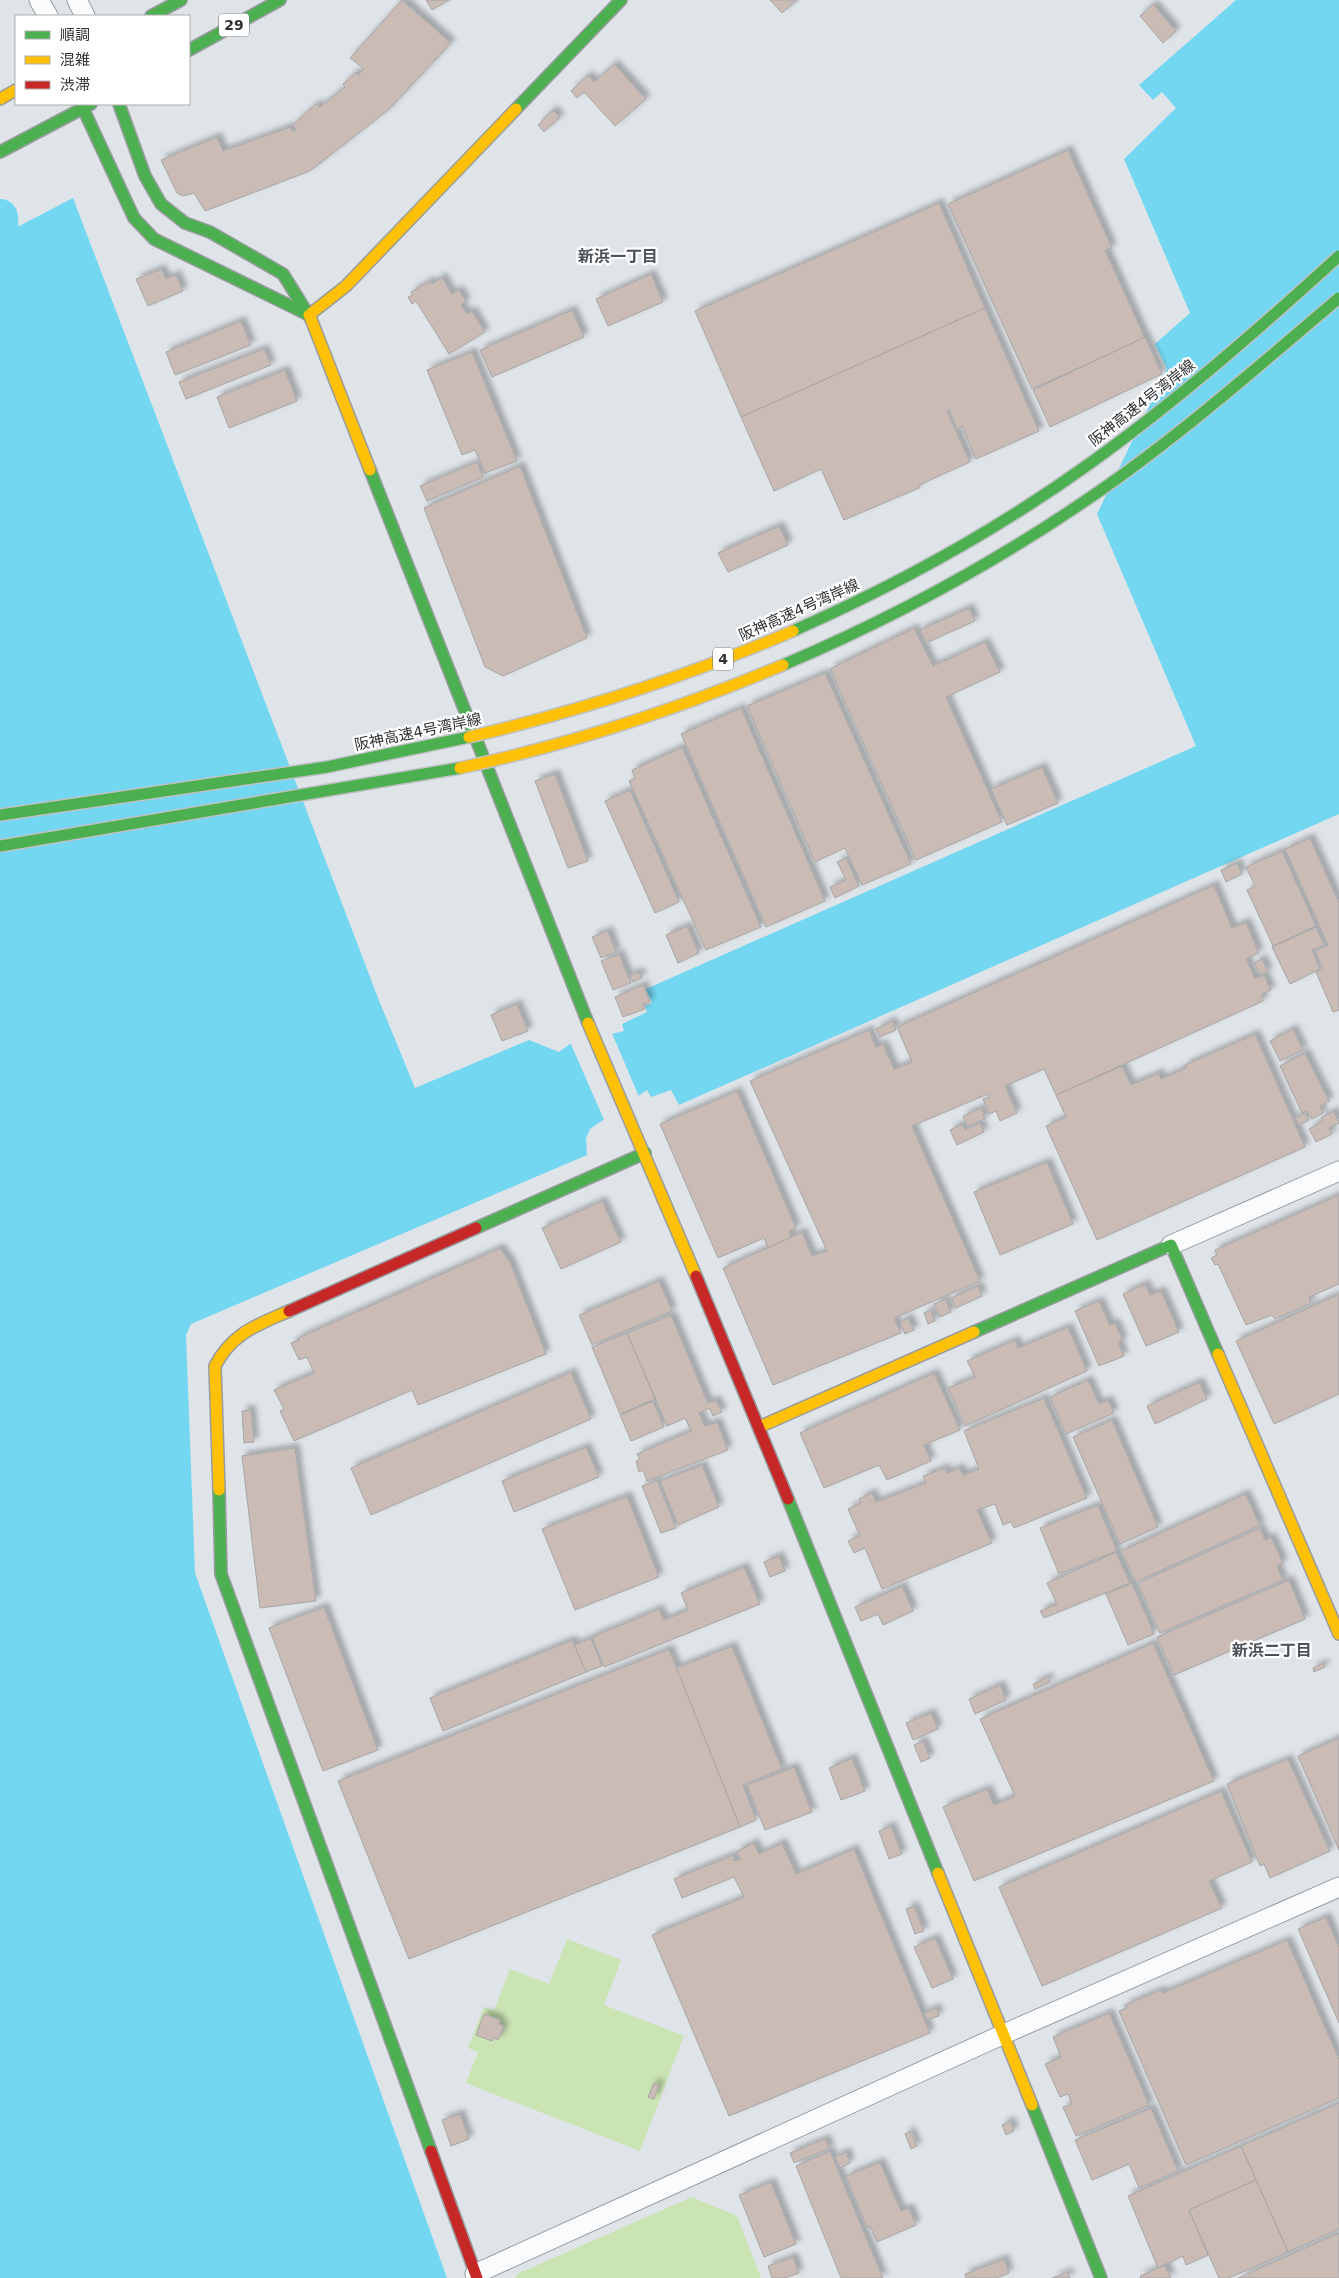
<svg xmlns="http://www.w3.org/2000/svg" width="1339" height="2278" viewBox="0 0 1339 2278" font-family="'DejaVu Sans','Noto Sans JP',sans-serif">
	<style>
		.green { fill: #cbe4b4 }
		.water { fill: #73d7f2 }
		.pier { fill: #dfe4e8 }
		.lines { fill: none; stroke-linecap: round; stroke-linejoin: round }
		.river { stroke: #73d7f2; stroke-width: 36 }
		.building { fill: #cbbbb5; stroke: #a6a6a8; filter: url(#shadow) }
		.street-casing { stroke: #999c9f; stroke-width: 21 }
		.fast-casing { stroke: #999c9f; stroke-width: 14 }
		.slow-casing { stroke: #999c9f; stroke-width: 14 }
		.jam-casing { stroke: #999c9f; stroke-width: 14 }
		.street { stroke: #fafbfc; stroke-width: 19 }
		.fast { stroke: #4caf50; stroke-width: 11 }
		.slow { stroke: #ffc107; stroke-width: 11 }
		.jam { stroke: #c62828; stroke-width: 11 }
		.fast-bridge-casing { stroke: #bfc1c3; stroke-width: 14; stroke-linecap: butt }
		.slow-bridge-casing { stroke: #bfc1c3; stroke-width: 14; stroke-linecap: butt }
		.fast-bridge { stroke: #4caf50; stroke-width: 11 }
		.slow-bridge { stroke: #ffc107; stroke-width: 11 }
		.labels { text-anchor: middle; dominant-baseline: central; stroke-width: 4.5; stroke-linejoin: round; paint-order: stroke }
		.shield { fill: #fff; stroke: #6d7072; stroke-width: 1 }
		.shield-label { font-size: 14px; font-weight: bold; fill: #2f3235 }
		.street-label { font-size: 15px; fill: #2f3235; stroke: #fff }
		.neighbourhood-label { font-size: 16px; font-weight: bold; fill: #4a5158; stroke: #fff }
	</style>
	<defs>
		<filter id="shadow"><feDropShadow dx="4.5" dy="-4.5" stdDeviation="2.5" flood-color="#0004"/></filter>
	</defs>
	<rect width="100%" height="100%" fill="#dfe4e8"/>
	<g class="green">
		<polygon points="567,1939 621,1960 604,2005 684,2036 640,2151 466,2083 478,2052 468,2048 484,2007 494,2010 510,1969 549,1984"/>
		<polygon points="692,2197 737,2216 761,2278 515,2278 517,2274"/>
	</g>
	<polygon class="water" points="1236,0 1339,0 1339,814 679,1105 671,1090 651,1097 647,1090 590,1129 586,1139 587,1155 191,1324 186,1335 195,1573 447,2278 0,2278 0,236 73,198 378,998 415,1088 529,1040 559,1052 570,1044 624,1031 622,1024 647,1012 645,1006 652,1003 646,989 1196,746 1097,514 1167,369 1155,344 1190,313 1124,159 1176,108 1162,92 1153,100 1139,85"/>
	<polygon class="pier" points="611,1031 640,1099 605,1122 570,1042"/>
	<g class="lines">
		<polyline class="river" points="0,217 3,285"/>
	</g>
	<g class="building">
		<polygon points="402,0 451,43 388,110 310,171 205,211 194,193 183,196 177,193 161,160 217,137 223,151 290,127 293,131 296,130 293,125 316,104 320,107 345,87 343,84 356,72 358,75 364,69 350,58"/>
		<polygon points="426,0 449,0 432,10"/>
		<polygon points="770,0 797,0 782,13"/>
		<polygon points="1153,4 1176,31 1163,43 1140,16"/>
		<polygon points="614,64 646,99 615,126 584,92 577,98 571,91 588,75 594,82"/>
		<polygon points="553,110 560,117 544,132 538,125"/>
		<polygon points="1068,150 1112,248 1105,250 1145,338 1032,389 948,204"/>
		<polygon points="939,203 985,308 741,417 695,311"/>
		<polygon points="161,269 166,279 176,275 183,291 148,306 136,279"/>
		<polygon points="651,274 663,302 608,326 596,299"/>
		<polygon points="442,277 452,294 459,290 466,302 461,305 467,314 472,311 485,332 449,354 416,301 412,304 408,297 413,295 411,292 430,281 432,284"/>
		<polygon points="985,308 1039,431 976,459 962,426 957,429 949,410 947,411 970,462 919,485 919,488 844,520 821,469 774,491 741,417"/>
		<polygon points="572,310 584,337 492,377 480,350"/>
		<polygon points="241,321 251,345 175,375 166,352"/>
		<polygon points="1145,337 1162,374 1050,427 1033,390"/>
		<polygon points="264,349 271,365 186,399 179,382"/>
		<polygon points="472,352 517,461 485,473 475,450 462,455 427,370"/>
		<polygon points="285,370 297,401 229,428 217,397"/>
		<polygon points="477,462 483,477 427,501 420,486"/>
		<polygon points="520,466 587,638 503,676 485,667 424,508"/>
		<polygon points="779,526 788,545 728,572 718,553"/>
		<polygon points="969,608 975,621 926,643 920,630"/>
		<polygon points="914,628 933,666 985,642 1000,672 946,697 1002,822 916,860 830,669"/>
		<polygon points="825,673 911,864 862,885 845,848 815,862 747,706"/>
		<polygon points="741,708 825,901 766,927 681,734"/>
		<polygon points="682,747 761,927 706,950 629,781 635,778 632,770"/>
		<polygon points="1042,767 1058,803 1007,825 991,789"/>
		<polygon points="555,774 588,861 568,868 535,781"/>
		<polygon points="630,790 679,902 655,913 605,801"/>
		<polygon points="1310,838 1339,903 1339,1010 1333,1012 1316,972 1323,969 1315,951 1328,945 1285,849"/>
		<polygon points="1282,851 1316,926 1273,946 1247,890 1255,886 1246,867"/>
		<polygon points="846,858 859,886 835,898 830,887 846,880 837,862"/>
		<polygon points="1237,863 1242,874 1226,882 1221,870"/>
		<polygon points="1214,885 1232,928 1246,922 1259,953 1246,959 1255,979 1264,975 1271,990 1262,994 1263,1001 1056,1095 1044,1069 1005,1086 1017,1113 1000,1121 996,1111 989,1114 983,1099 990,1097 988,1094 912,1126 980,1281 894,1318 901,1333 773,1385 723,1268 802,1232 812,1256 827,1251 750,1081 869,1030 876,1047 883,1044 894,1069 912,1062 897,1027"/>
		<polygon points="687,926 699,953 678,963 666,935"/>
		<polygon points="1316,927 1324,945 1312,950 1320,969 1290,984 1272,947"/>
		<polygon points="608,931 616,952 601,958 592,937"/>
		<polygon points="619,954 631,983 613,990 601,961"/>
		<polygon points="1262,959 1268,971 1260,975 1254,963"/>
		<polygon points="639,972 642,978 633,982 630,975"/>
		<polygon points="643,985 650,1002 643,1004 645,1009 623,1017 615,997"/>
		<polygon points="517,1004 528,1031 502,1041 491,1015"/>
		<polygon points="892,1021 896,1030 880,1037 876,1029"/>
		<polygon points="1293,1029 1303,1050 1280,1061 1270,1041"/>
		<polygon points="1255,1034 1305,1147 1097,1240 1046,1126 1066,1117 1056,1095 1122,1066 1131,1085 1159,1073 1161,1079 1186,1068 1185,1065"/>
		<polygon points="1305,1053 1329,1101 1320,1106 1323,1113 1312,1119 1307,1111 1302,1113 1280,1066"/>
		<polygon points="737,1091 796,1228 789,1231 791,1237 768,1248 764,1238 718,1258 660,1124"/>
		<polygon points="981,1108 985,1119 967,1126 963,1116"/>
		<polygon points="1334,1111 1339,1123 1329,1128 1332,1134 1316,1142 1309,1129 1323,1121 1321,1118"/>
		<polygon points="1305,1113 1309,1120 1299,1125 1295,1118"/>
		<polygon points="980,1123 984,1132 957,1145 950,1130 962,1124 965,1130"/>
		<polygon points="1047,1162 1073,1224 1000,1255 974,1192"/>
		<polygon points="1339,1195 1339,1284 1309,1297 1311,1303 1275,1319 1272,1315 1246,1325 1218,1264 1215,1265 1211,1258 1217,1255 1215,1250"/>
		<polygon points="602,1201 621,1242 561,1269 542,1228"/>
		<polygon points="500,1248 510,1262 546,1354 418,1405 412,1390 294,1441 280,1411 284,1409 274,1390 314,1373 307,1357 299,1360 291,1343 299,1340 298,1338"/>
		<polygon points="659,1281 672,1311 592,1345 579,1315"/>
		<polygon points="1145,1284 1150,1295 1161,1291 1179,1332 1146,1346 1123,1294"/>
		<polygon points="978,1286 982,1296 956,1308 951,1298"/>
		<polygon points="1339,1294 1339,1394 1274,1424 1236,1341"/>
		<polygon points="945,1299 951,1312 940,1317 934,1304"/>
		<polygon points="1099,1301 1110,1325 1115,1323 1123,1341 1118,1342 1124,1356 1099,1366 1075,1311"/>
		<polygon points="931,1310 935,1321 928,1324 924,1313"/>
		<polygon points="671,1315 708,1403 716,1400 722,1412 713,1416 709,1408 699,1413 705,1426 717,1422 728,1450 647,1481 643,1470 639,1472 636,1461 640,1459 637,1454 691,1431 685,1418 667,1426 627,1333"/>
		<polygon points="908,1318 914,1330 905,1334 900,1322"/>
		<polygon points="1068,1327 1087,1371 965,1426 948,1388 975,1377 967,1361 1015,1340 1018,1348"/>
		<polygon points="627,1333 655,1399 620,1414 592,1347"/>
		<polygon points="571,1372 591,1419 371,1515 351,1468"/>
		<polygon points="934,1373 960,1430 924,1445 931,1461 887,1480 879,1465 824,1488 800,1433"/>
		<polygon points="1088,1380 1099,1404 1108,1400 1114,1413 1066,1434 1050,1397"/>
		<polygon points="1199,1382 1207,1399 1155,1424 1147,1406"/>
		<polygon points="1044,1398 1087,1498 1014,1528 1011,1522 1003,1525 995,1504 977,1510 992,1543 882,1589 865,1548 854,1553 848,1541 860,1536 848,1509 861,1503 859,1499 872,1493 876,1502 926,1483 923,1476 945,1468 947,1473 960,1468 963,1475 979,1469 964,1431"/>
		<polygon points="653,1401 664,1427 631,1441 620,1415"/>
		<polygon points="251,1410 254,1442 244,1443 242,1411"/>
		<polygon points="1112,1420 1158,1527 1120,1544 1073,1437"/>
		<polygon points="586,1447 599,1477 514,1512 502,1481"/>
		<polygon points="295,1448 316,1601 260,1608 242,1456"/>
		<polygon points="702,1465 719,1507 678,1525 660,1481"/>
		<polygon points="657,1480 676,1528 661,1533 642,1486"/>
		<polygon points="1245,1494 1260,1525 1136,1582 1121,1551"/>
		<polygon points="627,1496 659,1577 575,1610 542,1529"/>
		<polygon points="1098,1505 1117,1551 1059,1574 1040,1528"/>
		<polygon points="1260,1528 1265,1540 1271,1537 1283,1563 1277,1566 1283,1580 1160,1633 1138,1583"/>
		<polygon points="1116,1552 1130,1583 1044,1618 1040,1611 1057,1604 1047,1583"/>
		<polygon points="779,1556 785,1571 770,1577 764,1562"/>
		<polygon points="744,1567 760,1604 604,1667 592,1637 659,1609 664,1620 688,1610 681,1593"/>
		<polygon points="1289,1580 1305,1619 1174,1675 1157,1637"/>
		<polygon points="1132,1583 1154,1634 1128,1645 1106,1594"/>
		<polygon points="902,1586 913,1611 883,1625 878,1614 861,1621 855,1607"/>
		<polygon points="324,1607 378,1750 323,1771 269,1628"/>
		<polygon points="591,1638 602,1666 586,1672 574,1645"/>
		<polygon points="572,1640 586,1672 443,1731 430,1698"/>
		<polygon points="1153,1643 1214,1781 974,1881 943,1807 987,1789 994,1805 1015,1796 980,1719"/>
		<polygon points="732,1646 782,1769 743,1785 756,1820 740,1827 676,1668"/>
		<polygon points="669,1649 740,1827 409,1959 338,1781"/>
		<polygon points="1324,1663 1325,1667 1314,1672 1313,1668"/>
		<polygon points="1048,1677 1050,1682 1035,1689 1033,1684"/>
		<polygon points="1000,1685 1006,1700 975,1714 969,1699"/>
		<polygon points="931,1713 938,1729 913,1740 906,1723"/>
		<polygon points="1339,1738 1339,1850 1298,1756"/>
		<polygon points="923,1741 930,1758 921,1762 914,1745"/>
		<polygon points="852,1758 865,1791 841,1800 829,1768"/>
		<polygon points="1288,1759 1330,1851 1270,1878 1264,1864 1260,1866 1227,1784"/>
		<polygon points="794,1767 812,1812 765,1830 747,1785"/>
		<polygon points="1221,1791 1252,1862 1209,1881 1222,1908 1042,1986 999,1887"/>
		<polygon points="891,1826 902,1854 889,1859 879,1831"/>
		<polygon points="754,1843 759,1854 782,1843 796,1874 854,1849 930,2033 729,2116 652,1935 744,1897 734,1877 682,1898 674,1879 733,1855 735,1861 740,1859 737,1851"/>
		<polygon points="914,1906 924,1931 915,1934 906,1909"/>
		<polygon points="1326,1917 1339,1947 1339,2023 1298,1929"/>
		<polygon points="935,1938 953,1979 932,1988 914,1947"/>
		<polygon points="1287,1940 1339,2059 1339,2098 1186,2165 1119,2011 1127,2008 1125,2005 1161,1990 1163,1993"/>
		<polygon points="936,2008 939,2016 927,2020 924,2013"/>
		<polygon points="1109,2013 1149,2105 1076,2136 1063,2107 1072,2104 1068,2094 1060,2097 1045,2064 1061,2057 1053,2037"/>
		<polygon points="484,2014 500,2020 499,2024 504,2026 498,2040 494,2038 492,2041 476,2035"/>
		<polygon points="654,2083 659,2085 654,2099 648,2097"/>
		<polygon points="1339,2103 1339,2229 1288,2252 1241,2146"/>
		<polygon points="1151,2108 1178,2171 1139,2188 1129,2164 1092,2180 1075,2140"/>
		<polygon points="460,2114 469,2139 451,2146 442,2120"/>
		<polygon points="1010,2121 1014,2131 1006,2135 1002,2125"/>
		<polygon points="910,2131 917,2146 911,2149 905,2134"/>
		<polygon points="825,2139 830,2148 794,2163 790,2153"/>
		<polygon points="1241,2146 1256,2180 1189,2210 1208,2255 1186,2265 1183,2256 1158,2268 1128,2196"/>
		<polygon points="830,2151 877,2264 883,2278 841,2278 796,2166"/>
		<polygon points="846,2152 850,2163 840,2168 835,2157"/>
		<polygon points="880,2162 901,2211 909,2208 916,2225 877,2242 870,2226 867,2228 846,2176"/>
		<polygon points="1256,2180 1288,2252 1229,2278 1219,2278 1189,2210"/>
		<polygon points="771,2182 796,2244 764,2257 739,2195"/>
		<polygon points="1339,2233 1339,2278 1238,2278"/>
		<polygon points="793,2257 799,2273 785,2278 772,2278 768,2266"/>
		<polygon points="1004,2259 1009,2273 997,2278 966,2278 965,2274"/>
		<polygon points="1165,2265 1171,2278 1141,2278 1140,2276"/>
		<polygon points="1068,2272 1070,2278 1052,2278"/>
	</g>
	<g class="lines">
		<g class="street-casing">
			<g id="street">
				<polyline points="39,0 48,16"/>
				<polyline points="77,0 85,16"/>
				<polyline points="1171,1245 1339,1171"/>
				<polyline points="475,2274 1004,2034 1339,1887"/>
			</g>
		</g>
		<g class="fast-casing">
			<g id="fast">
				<polyline points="151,16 181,0"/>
				<polyline points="189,50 280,0"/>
				<polyline points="81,104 134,218 154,239 309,315"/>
				<polyline points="119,104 145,176 161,204 185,223 210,232 283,274 311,319"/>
				<polyline points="516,109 621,0"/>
				<polyline points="0,152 91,104"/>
				<polyline points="370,470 588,1023"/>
				<polyline points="476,1228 645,1153"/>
				<polyline points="974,1332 1171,1245 1218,1354"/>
				<polyline points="219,1490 221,1574 431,2151"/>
				<polyline points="788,1499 938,1873"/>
				<polyline points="1032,2105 1101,2278"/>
			</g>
		</g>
		<g class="slow-casing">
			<g id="slow">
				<polyline points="0,99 16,90"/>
				<polyline points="309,315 346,286 516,109"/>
				<polyline points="311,319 370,470"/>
				<polyline points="588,1023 696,1276"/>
				<polyline points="1218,1354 1339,1634"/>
				<polyline points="759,1427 974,1332"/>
				<path d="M 219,1490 L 215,1366 C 232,1333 257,1325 289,1311"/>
				<polyline points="938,1873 1032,2105"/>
			</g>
		</g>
		<g class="jam-casing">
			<g id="jam">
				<polyline points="696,1276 788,1499"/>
				<polyline points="289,1311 476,1228"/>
				<polyline points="431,2151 477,2278"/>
			</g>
		</g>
		<use href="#street" class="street"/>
		<use href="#fast" class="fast"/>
		<use href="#slow" class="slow"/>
		<use href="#jam" class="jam"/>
		<g class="fast-bridge-casing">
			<g id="fast-bridge">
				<path d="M 793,631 C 897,585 997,530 1089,464 C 1177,401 1259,329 1339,256"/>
				<path d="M 783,665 C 894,618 1002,559 1101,490 C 1184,432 1261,364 1339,298"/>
				<polyline points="0,815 327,767 469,737"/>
				<polyline points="0,846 460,768"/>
			</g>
		</g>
		<g class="slow-bridge-casing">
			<g id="slow-bridge">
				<path d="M 469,737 C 580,711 688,676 793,631"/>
				<path d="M 460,768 C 572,744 678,709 783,665"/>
			</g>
		</g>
		<use href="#fast-bridge" class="fast-bridge"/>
		<use href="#slow-bridge" class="slow-bridge"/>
	</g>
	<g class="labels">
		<g class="shield">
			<rect x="219" y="13.5" width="30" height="23" rx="4"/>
			<rect x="713" y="647.5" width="20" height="23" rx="4"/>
		</g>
		<g class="shield-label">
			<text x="234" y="25">29</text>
			<text x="723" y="659">4</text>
		</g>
		<g class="street-label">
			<text transform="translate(1142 403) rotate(-38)">阪神高速4号湾岸線</text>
			<text transform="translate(799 610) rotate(-24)">阪神高速4号湾岸線</text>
			<text transform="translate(418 732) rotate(-12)">阪神高速4号湾岸線</text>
		</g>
		<g class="neighbourhood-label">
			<text x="618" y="256">新浜一丁目</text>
			<text x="1272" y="1650">新浜二丁目</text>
		</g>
	</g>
	<rect x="15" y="15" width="175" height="90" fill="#ffffff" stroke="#acadae"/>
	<rect x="25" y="31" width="25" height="8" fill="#4caf50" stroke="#acadae"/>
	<text x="60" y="40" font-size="15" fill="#2f3235">順調</text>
	<rect x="25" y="56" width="25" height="8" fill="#ffc107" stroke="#acadae"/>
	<text x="60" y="65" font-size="15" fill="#2f3235">混雑</text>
	<rect x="25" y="81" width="25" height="8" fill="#c62828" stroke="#acadae"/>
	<text x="60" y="90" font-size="15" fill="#2f3235">渋滞</text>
</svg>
